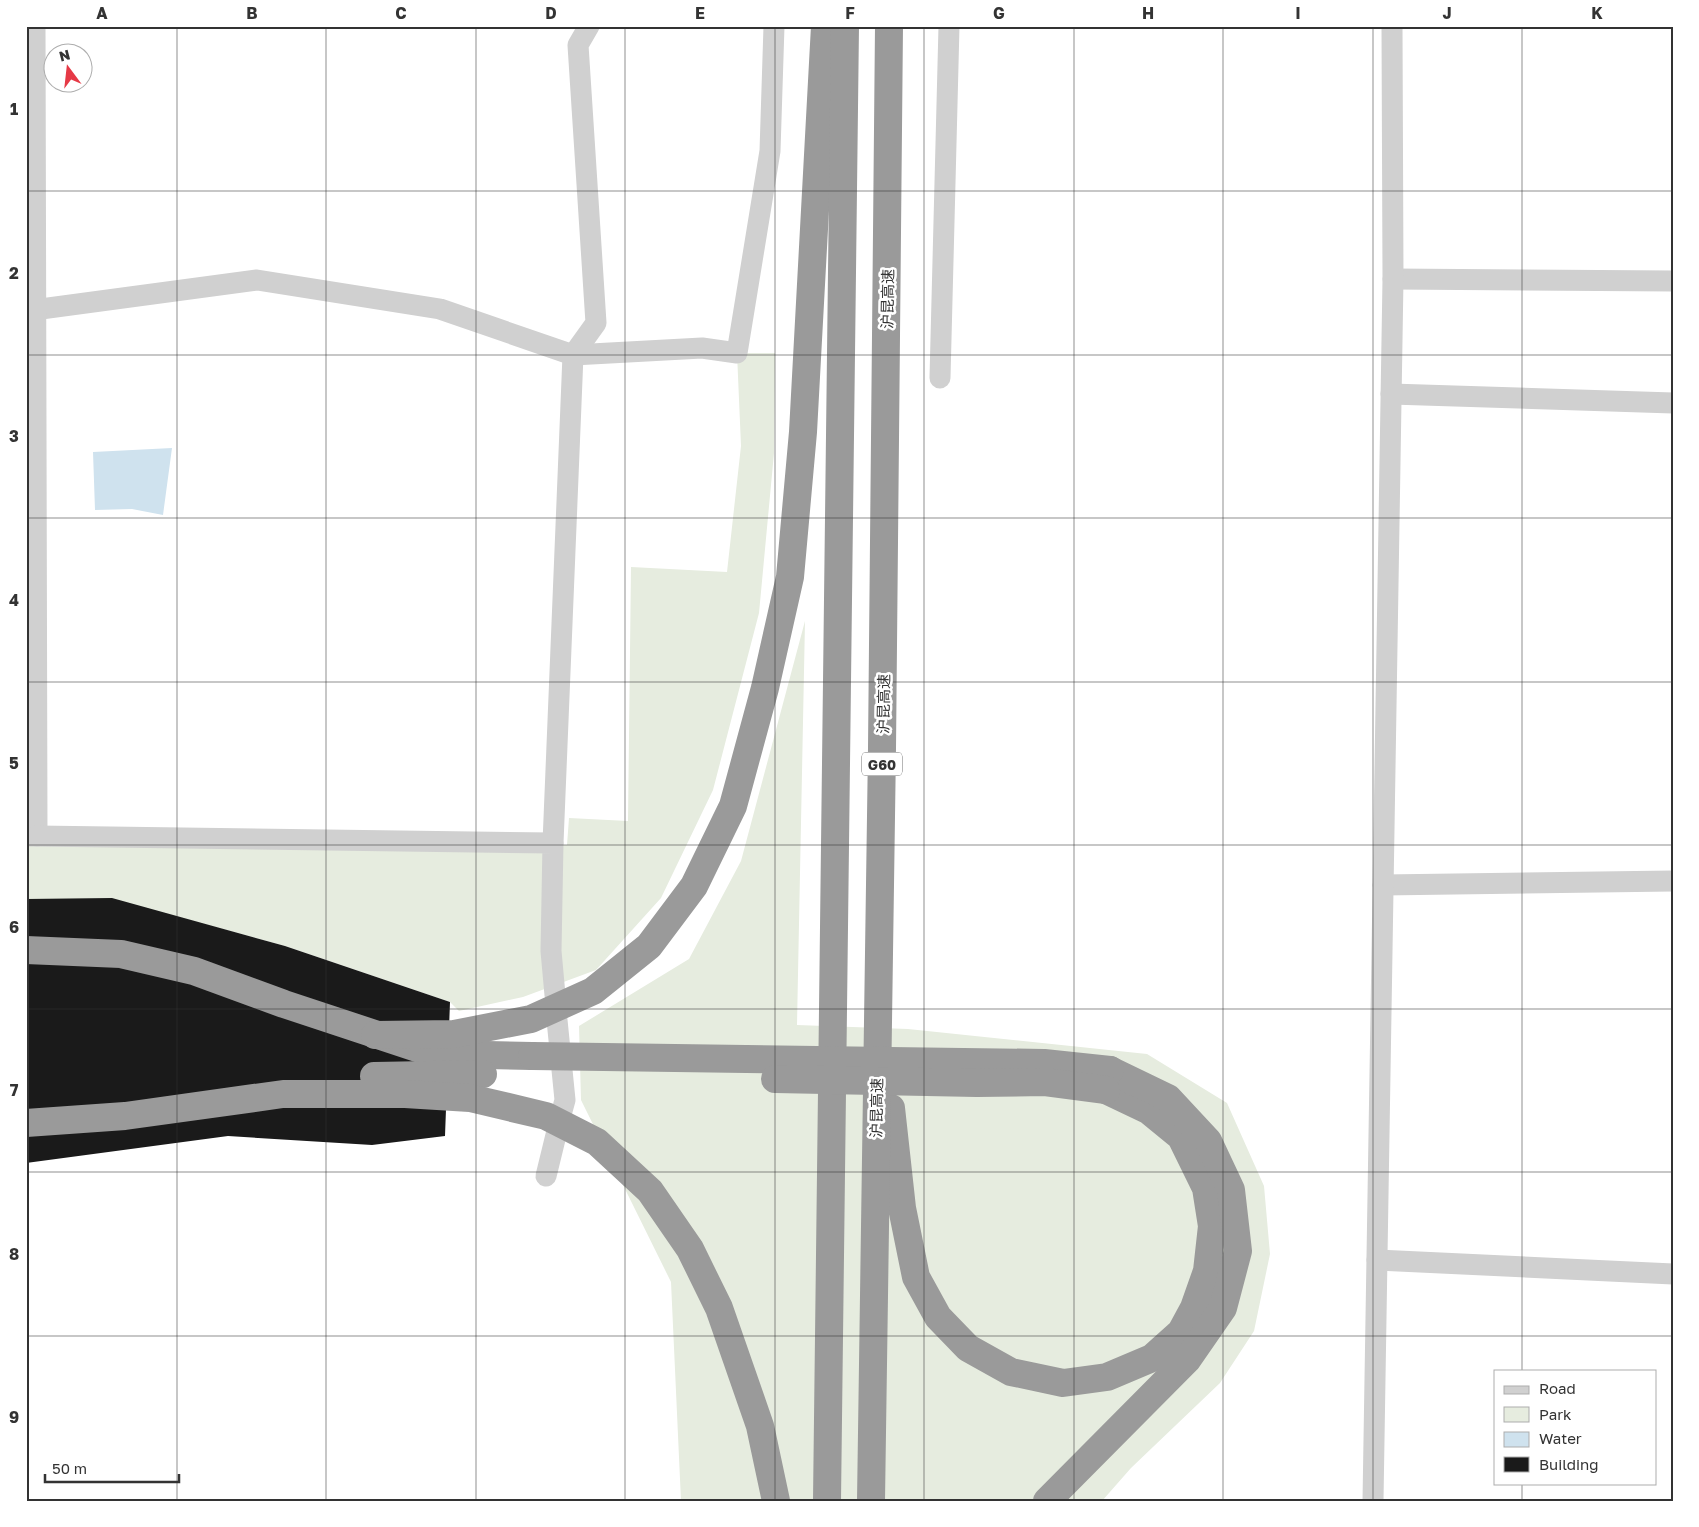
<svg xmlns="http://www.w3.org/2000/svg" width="1699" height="1527" viewBox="0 0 1699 1527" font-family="'Golos Text','Noto Sans SC',sans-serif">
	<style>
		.green { fill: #e6ecdf }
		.water { fill: #cfe2ee }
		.building { fill: #1a1a1a }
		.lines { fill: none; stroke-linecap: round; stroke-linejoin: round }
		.street { stroke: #d0d0d0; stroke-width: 21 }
		.highway { stroke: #9a9a9a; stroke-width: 28 }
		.highway-bridge { stroke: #9a9a9a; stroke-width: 28 }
		.grid { fill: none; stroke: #333; stroke-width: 1; stroke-opacity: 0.55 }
		.labels { text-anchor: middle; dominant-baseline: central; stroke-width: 5; stroke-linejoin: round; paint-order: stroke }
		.shield { fill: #fff; stroke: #707070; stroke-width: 1 }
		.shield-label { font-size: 14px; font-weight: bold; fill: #333 }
		.street-label { font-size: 15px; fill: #333; stroke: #fff }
		.neatline { fill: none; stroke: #333; stroke-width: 2 }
		.grid-label { font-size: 16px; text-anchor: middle; font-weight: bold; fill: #333 }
	</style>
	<rect width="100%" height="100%" fill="#fff"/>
	<g class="green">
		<polygon points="737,353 775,353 774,453 759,613 713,790 661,898 596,970 523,997 459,1011 450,1002 285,946 112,899 26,899 26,837 567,845 569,818 628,821 631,567 727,572 741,446"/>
		<polygon points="805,621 797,1025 908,1029 1147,1054 1227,1103 1264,1186 1270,1254 1254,1331 1220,1383 1131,1468 1102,1501 681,1501 671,1282 581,1100 579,1026 689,959 741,861"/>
	</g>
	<polygon class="water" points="172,448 163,515 132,509 95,510 93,452"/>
	<polygon class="building" points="112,898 285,946 450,1002 445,1136 372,1145 228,1136 26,1163 26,899"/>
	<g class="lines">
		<g class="street">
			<polyline points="1393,279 1673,281"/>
			<polyline points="26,311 257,280 440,309 573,355 702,348 737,353 770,151 774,26"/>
			<polyline points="940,378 949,26"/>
			<polyline points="1391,394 1673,403"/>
			<polyline points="26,836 37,836 35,26"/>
			<polyline points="37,836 553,843 551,951 555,995"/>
			<polyline points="553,843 573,355 596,323 578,45 589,26"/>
			<polyline points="1383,885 1673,881"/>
			<polyline points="557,1020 565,1100 562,1111"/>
			<polyline points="546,1176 556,1135"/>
			<polyline points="1377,1260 1673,1274"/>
			<polyline points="1373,1501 1393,279 1392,26"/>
		</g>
		<g class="highway">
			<polyline points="26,950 121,954 194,971 284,1004 426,1051 441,1054 532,1056"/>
			<polyline points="375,1035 454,1034 531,1019 593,991 649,946 694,886 733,806 765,688 790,577 803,432 825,26"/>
			<polyline points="374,1076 483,1074"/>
			<polyline points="891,1108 902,1208 916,1277 938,1317 968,1348 1011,1372 1063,1383 1107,1377 1152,1358 1181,1332 1194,1308 1207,1271 1212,1226 1206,1188 1181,1137 1148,1110 1106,1090"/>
			<polyline points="26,1123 125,1116 283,1094 405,1094 470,1098 546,1116 597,1142 650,1191 690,1249 719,1308 760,1426 776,1501"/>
			<polyline points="827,1501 845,26"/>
			<polyline points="871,1501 882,748 889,26"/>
			<polyline points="1047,1501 1187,1360 1223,1308 1238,1251 1231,1190 1208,1141 1168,1098 1110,1070"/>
		</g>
		<g class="highway-bridge">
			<polyline points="532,1056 1044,1063 1110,1070"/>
			<polyline points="775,1079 977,1083 1045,1082 1106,1090"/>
		</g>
	</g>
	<path class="grid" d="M 177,26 L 177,1501M 326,26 L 326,1501M 476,26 L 476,1501M 625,26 L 625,1501M 775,26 L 775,1501M 924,26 L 924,1501M 1074,26 L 1074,1501M 1223,26 L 1223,1501M 1373,26 L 1373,1501M 1522,26 L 1522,1371M 26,191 L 1673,191M 26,355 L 1673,355M 26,518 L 1673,518M 26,682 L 1673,682M 26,845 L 1673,845M 26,1009 L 1673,1009M 26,1172 L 1673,1172M 26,1336 L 1673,1336M 1522,1483 L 1522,1501"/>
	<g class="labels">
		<rect class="shield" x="862" y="752.5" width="40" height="23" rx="4"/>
		<g class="shield-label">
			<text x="882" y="764">G60</text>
		</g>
		<g class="street-label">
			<text transform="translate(887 299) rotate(-89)">沪昆高速</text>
			<text transform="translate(883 704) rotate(-89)">沪昆高速</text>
			<text transform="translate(876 1108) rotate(-89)">沪昆高速</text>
		</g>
	</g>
	<rect width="1699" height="1527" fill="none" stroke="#ffffff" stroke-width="55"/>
	<rect x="1494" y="1370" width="162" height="115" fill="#ffffff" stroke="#adadad"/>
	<rect x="1504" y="1386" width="25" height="8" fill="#d0d0d0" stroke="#adadad"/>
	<text x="1539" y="1394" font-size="15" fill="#333333">Road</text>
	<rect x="1504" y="1407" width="25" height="15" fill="#e6ecdf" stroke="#adadad"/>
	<text x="1539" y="1420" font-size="15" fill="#333333">Park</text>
	<rect x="1504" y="1432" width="25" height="15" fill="#cfe2ee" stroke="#adadad"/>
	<text x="1539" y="1444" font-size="15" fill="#333333">Water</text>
	<rect x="1504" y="1457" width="25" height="15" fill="#1a1a1a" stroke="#adadad"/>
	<text x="1539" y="1470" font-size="15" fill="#333333">Building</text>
	<g transform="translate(68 68) rotate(345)"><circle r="24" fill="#ffffff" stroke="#adadad"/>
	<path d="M0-4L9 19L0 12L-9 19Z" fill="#e63946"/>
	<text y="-8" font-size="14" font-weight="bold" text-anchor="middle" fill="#333333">N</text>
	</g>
	<path d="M45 1474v8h134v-8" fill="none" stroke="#333333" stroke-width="2.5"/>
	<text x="52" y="1474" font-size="15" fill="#333333" stroke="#ffffff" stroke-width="4" paint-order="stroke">50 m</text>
	<rect x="28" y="28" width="1644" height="1472" class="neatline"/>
	<g class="grid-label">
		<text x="102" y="19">A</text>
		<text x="252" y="19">B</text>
		<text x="401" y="19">C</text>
		<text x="551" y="19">D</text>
		<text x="700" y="19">E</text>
		<text x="850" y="19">F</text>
		<text x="999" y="19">G</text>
		<text x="1148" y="19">H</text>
		<text x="1298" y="19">I</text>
		<text x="1447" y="19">J</text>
		<text x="1597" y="19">K</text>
		<text x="14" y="115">1</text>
		<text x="14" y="279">2</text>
		<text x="14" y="442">3</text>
		<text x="14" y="606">4</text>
		<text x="14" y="769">5</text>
		<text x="14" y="933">6</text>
		<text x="14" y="1096">7</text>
		<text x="14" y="1260">8</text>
		<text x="14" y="1423">9</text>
	</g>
</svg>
